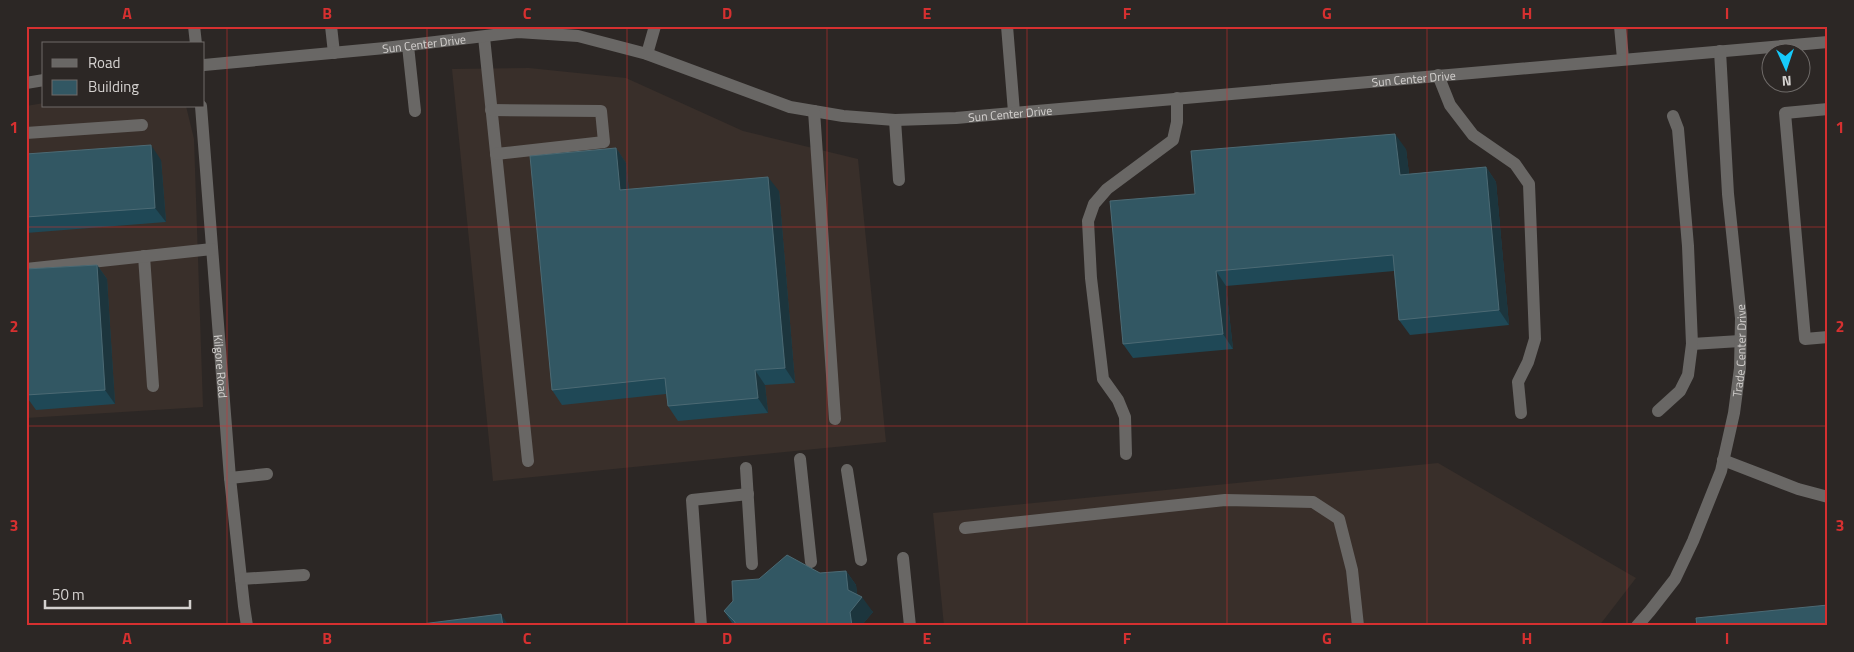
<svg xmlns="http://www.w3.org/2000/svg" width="1854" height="652" viewBox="0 0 1854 652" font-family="'Titillium Web',sans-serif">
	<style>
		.built { fill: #392f2a }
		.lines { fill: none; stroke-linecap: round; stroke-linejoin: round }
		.minor { stroke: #696765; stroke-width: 12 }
		.wall { fill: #1f4856 }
		.shaded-wall { fill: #1c353d }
		.building { fill: #325763; stroke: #4c6a74 }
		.grid { fill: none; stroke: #d63030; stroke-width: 1; stroke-opacity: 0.55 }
		.labels { text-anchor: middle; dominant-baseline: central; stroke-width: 5; stroke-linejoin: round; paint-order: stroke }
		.street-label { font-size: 12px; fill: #d4d1cf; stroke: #2c2725 }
		.neatline { fill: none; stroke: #d63030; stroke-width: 2 }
		.grid-label { font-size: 16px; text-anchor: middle; font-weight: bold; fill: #d63030 }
	</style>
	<rect width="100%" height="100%" fill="#2c2725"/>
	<g class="built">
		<polygon points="529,68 626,78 743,131 858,159 886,442 493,481 452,69"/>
		<polygon points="44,103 44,106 186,106 194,139 203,407 26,418 26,106"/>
		<polygon points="1438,463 1636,578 1599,626 944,626 933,513"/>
	</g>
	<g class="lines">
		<g class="minor">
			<polyline points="194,26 196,44"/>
			<polyline points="331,26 334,53"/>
			<polyline points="1007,26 1014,112"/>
			<polyline points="1620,26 1623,59"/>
			<polyline points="484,37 528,461"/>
			<polyline points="408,46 415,111"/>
			<polyline points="647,54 655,26"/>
			<path id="s1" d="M 204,65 L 385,48 L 518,32 L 578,36 L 647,54 L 790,107 L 843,116 L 895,120 L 956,118 L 1828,42"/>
			<polyline points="1438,75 1450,105 1473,135 1515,164 1529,184 1535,339 1528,362 1518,382 1521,413"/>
			<polyline points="26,83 44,80"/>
			<path id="s2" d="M 201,106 L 230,478 L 244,606 L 247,626"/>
			<polyline points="1828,109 1785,113 1805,339 1828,337"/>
			<polyline points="491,110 601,111 604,142 496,154"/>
			<polyline points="814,111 835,419"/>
			<polyline points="895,120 899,180"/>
			<polyline points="26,133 142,125"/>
			<polyline points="144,256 153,386"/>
			<polyline points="26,269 212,249"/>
			<polyline points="1692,344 1740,341"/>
			<polyline points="1658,411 1680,391 1688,375 1692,344 1688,246 1678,129 1673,116"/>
			<polyline points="1126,454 1125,417 1118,400 1103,379 1091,278 1088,221 1094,204 1107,189 1173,140 1177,122 1177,98"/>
			<polyline points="800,459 811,562"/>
			<polyline points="1723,460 1798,489 1828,497"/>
			<polyline points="746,468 752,564"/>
			<polyline points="847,470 861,560"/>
			<polyline points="230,478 267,474"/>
			<polyline points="965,528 1225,500 1313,502 1339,519 1352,570 1358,626"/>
			<polyline points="903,558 910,626"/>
			<polyline points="241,579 304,575"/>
			<polyline points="701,626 692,500 748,494"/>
			<path id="s3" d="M 1637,626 L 1650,611 L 1675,579 L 1693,541 L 1721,471 L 1734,413 L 1740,368 L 1741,318 L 1728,194 L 1720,51"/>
		</g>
	</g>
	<g class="wall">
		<polygon points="616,148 626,163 629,190 779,191 795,383 765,385 768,413 678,421 668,406 666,394 562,405 552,390"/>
		<polygon points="1406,149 1409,174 1486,167 1496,182 1509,325 1410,335 1399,320 1394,271 1226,286 1233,349 1133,358 1123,344 1195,194"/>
		<polygon points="26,154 161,160 166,222 26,233"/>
		<polygon points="97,265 107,279 115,404 36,410 26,396 26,269"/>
		<polygon points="846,571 856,585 857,595 873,612 861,626 734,626 724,611"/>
	</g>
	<g class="shaded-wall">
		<polygon points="1395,134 1406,149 1411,190 1400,175"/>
		<polygon points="151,145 161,160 166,222 155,208"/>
		<polygon points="616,148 626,163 630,205 620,190"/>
		<polygon points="1486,167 1496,182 1509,325 1499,310"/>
		<polygon points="768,177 779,191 795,383 785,368"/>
		<polygon points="97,265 107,279 115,404 105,390"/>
		<polygon points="1216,271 1226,286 1233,349 1223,334"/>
		<polygon points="755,370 765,385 768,413 758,398"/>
		<polygon points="846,571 856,585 858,602 862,597 873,612 861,626 852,626"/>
		<polygon points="501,614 509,626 503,626"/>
	</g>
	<g class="building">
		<polygon points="1395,134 1400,175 1486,167 1499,310 1399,320 1393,255 1216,271 1223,334 1123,344 1110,201 1195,194 1191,151"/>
		<polygon points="151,145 155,208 26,217 26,154"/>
		<polygon points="616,148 620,190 768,177 785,368 755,370 758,398 668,406 665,378 552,390 530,156"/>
		<polygon points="97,265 105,390 26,395 26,269"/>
		<polygon points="787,555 820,573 846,571 848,590 862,597 850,612 852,626 735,626 735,622 724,611 733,601 732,581 759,579"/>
		<polygon points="1828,605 1828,626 1697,626 1696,618"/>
		<polygon points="501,614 503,626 406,626"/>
	</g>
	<path class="grid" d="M 227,26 L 227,626M 427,26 L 427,626M 627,26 L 627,626M 827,26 L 827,626M 1027,26 L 1027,626M 1227,26 L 1227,626M 1427,26 L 1427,626M 1627,26 L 1627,626M 26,227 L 1828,227M 26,426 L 1828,426"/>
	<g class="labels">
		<g class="street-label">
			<text stroke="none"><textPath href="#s1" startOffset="221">Sun Center Drive</textPath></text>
			<text stroke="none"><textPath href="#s1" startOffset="1226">Sun Center Drive</textPath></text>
			<text stroke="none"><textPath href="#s1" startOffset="821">Sun Center Drive</textPath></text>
			<text stroke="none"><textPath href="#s3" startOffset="300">Trade Center Drive</textPath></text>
			<text stroke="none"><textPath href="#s2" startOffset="261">Kilgore Road</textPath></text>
		</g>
	</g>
	<rect width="1854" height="652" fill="none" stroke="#2c2725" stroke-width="55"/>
	<rect x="42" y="42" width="162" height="65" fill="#2c2725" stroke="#6f6b69"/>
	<rect x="52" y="59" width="25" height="8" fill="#696765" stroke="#6f6b69"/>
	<text x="88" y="68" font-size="15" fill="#d4d1cf">Road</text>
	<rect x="52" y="80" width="25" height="15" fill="#325763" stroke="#6f6b69"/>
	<text x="88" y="92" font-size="15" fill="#d4d1cf">Building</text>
	<g transform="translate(1786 68) rotate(177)"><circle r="24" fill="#2c2725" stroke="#6f6b69"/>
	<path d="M0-4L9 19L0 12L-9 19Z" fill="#16cafb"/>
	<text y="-8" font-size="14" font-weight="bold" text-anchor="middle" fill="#d4d1cf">N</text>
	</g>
	<path d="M45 600v8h145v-8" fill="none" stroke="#d4d1cf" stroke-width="2.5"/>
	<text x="52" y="600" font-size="15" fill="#d4d1cf" stroke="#2c2725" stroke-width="4" paint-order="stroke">50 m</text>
	<rect x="28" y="28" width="1798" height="596" class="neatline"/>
	<g class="grid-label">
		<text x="127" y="19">A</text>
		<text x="327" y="19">B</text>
		<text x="527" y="19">C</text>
		<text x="727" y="19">D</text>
		<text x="927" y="19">E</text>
		<text x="1127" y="19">F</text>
		<text x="1327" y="19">G</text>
		<text x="1527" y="19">H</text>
		<text x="1727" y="19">I</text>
		<text x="14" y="133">1</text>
		<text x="1840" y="133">1</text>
		<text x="14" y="332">2</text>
		<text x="1840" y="332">2</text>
		<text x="14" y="531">3</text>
		<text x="1840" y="531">3</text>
		<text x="127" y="644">A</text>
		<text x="327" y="644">B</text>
		<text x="527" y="644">C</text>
		<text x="727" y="644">D</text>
		<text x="927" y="644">E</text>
		<text x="1127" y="644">F</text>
		<text x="1327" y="644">G</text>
		<text x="1527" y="644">H</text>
		<text x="1727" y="644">I</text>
	</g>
</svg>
